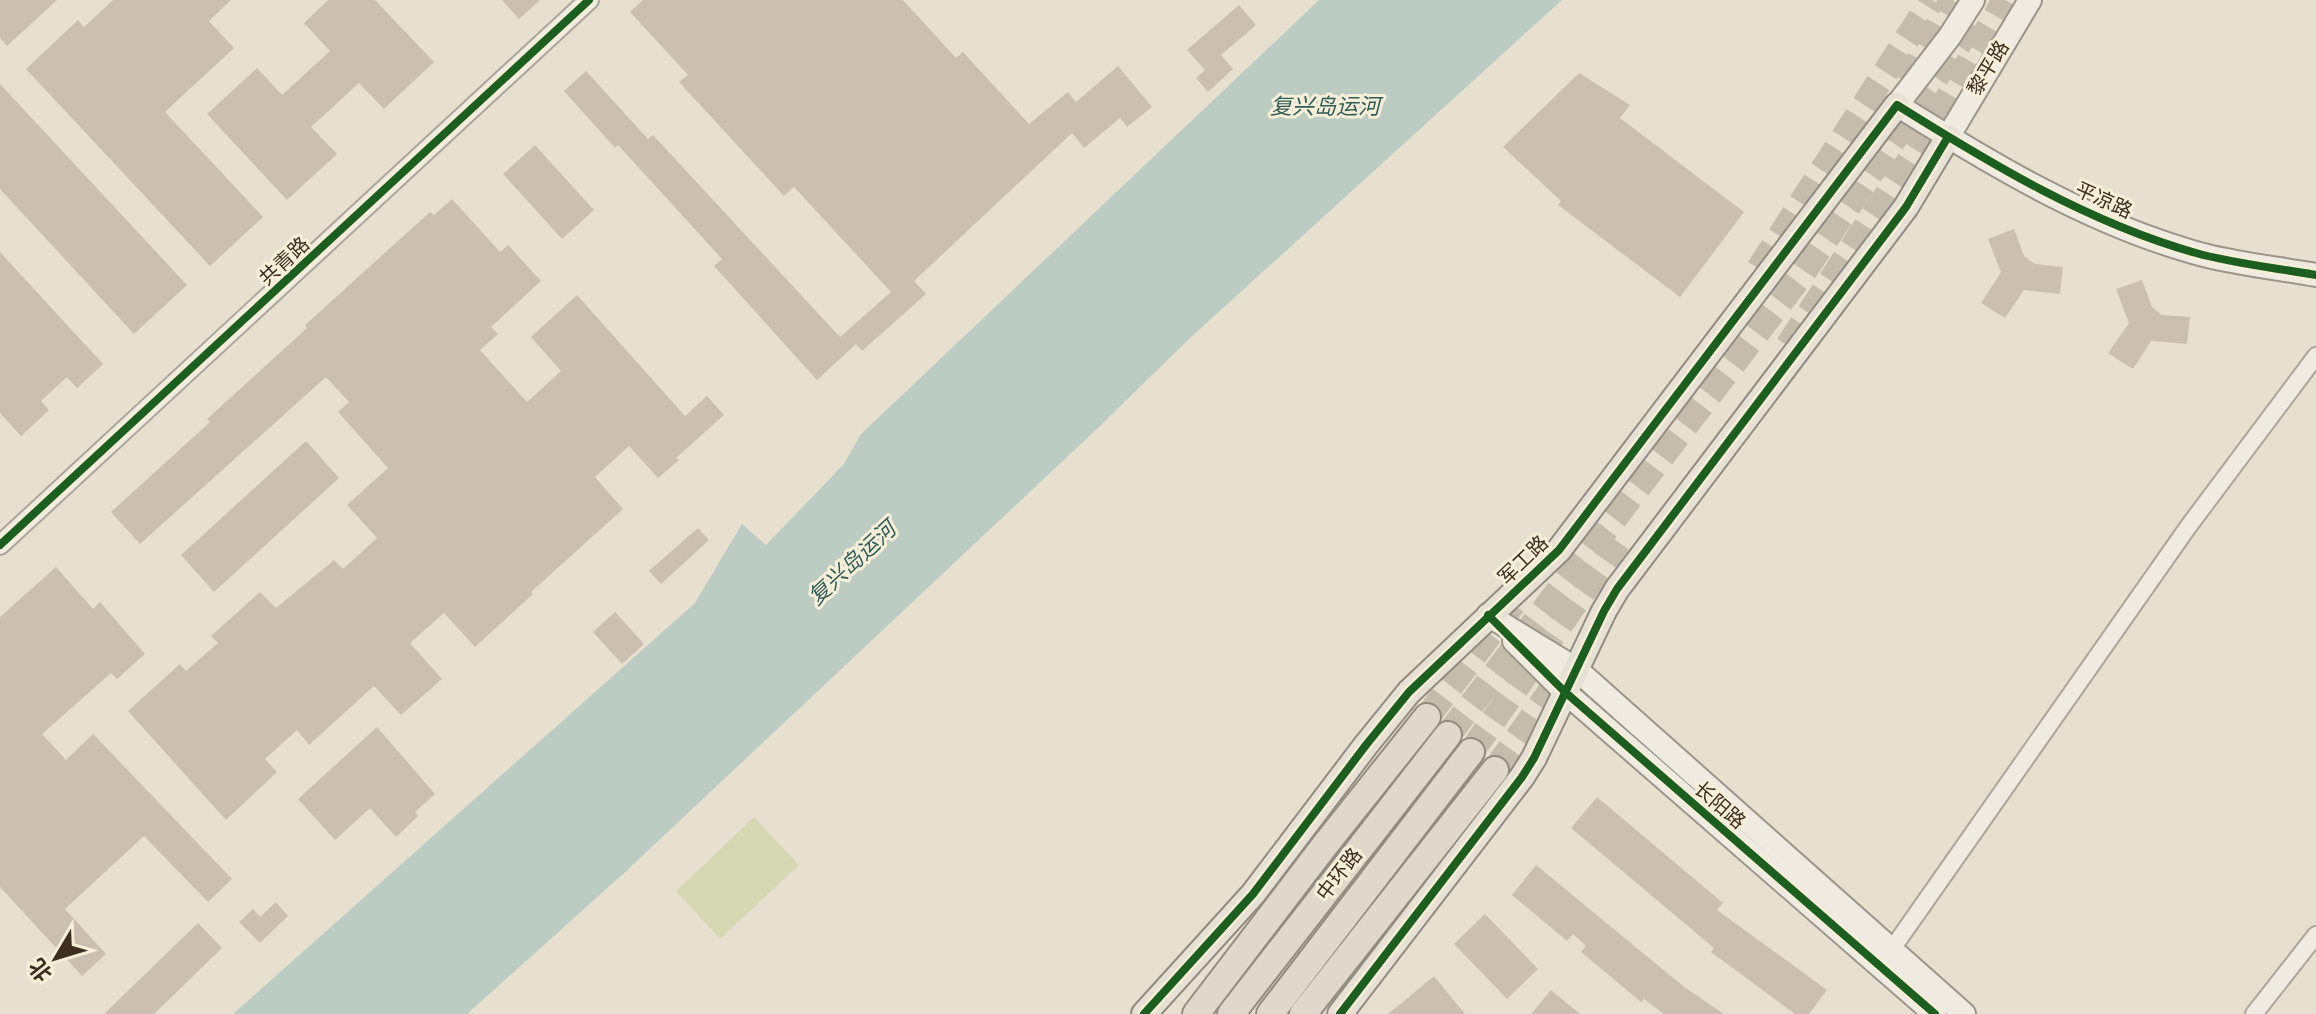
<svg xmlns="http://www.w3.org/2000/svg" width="2316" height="1014" viewBox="0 0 2316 1014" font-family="Bitter,'Noto Sans SC',serif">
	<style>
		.green { fill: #d6d7b3 }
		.water { fill: #bcccc2 }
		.building { fill: #cbbfb2 }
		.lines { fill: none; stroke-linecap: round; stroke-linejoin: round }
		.trunk-tunnel { stroke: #c5bcae; stroke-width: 26; stroke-dasharray: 26 13; stroke-linecap: butt }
		.minor-casing { stroke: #ada599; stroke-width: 20 }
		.tertiary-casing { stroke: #ada599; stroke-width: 22 }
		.secondary-casing { stroke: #9c958a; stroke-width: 26 }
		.primary-casing { stroke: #928b80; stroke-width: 28 }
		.trunk-casing { stroke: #928b80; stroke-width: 30 }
		.minor { stroke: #efebe3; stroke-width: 16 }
		.tertiary { stroke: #efebe3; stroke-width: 18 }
		.secondary { stroke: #efebe3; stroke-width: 22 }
		.primary { stroke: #e6e1d4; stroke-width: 24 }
		.trunk { stroke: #e0d9cb; stroke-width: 26 }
		.cycleway-casing { stroke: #f7eed8; stroke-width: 13 }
		.cycleway { stroke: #1b5e20; stroke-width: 8 }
		.labels { text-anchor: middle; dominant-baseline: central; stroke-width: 6; stroke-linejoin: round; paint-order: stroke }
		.street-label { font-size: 20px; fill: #3d2e20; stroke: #f7eed8 }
		.water-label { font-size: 22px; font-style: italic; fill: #2f5d5a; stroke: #f7eed8 }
	</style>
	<rect width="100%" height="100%" fill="#e7e0d1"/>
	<polygon class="green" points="754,817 799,865 720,939 676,891"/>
	<polygon class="water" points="1319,0 1562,0 1189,339 1100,426 623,874 467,1014 233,1014 695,603 742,524 766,545 844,464 861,434"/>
	<g class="building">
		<polygon points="0,0 57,0 7,46 0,38"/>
		<polygon points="113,0 231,0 209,21 234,48 165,112 263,217 210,266 26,69 78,20 84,27"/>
		<polygon points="328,0 375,0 434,62 384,109 359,83 311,127 337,154 287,200 207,114 257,68 282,95 330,51 304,23"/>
		<polygon points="502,0 540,0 519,19"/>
		<polygon points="643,0 903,0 956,58 963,52 1029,124 1068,92 1076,102 1118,66 1152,107 1127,127 1120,118 1084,148 1072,133 914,281 926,294 862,351 856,344 817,380 714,266 722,259 618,145 615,148 564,91 586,71 648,139 653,135 840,337 891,292 794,187 784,196 679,82 688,75 630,12"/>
		<polygon points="1239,5 1256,25 1221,55 1233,69 1208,92 1196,78 1205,70 1187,50"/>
		<polygon points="1579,73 1630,105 1620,118 1744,212 1680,297 1558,205 1561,201 1503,147"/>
		<polygon points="0,84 187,285 134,334 0,189"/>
		<polygon points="535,145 594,210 562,239 503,174"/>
		<polygon points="452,199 500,252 508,245 541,281 491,327 498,334 480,350 527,402 561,371 531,337 577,295 685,416 707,396 724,415 676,458 679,460 658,478 629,446 595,477 623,509 531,592 533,594 475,647 444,613 410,643 442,679 401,715 374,686 309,745 297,730 265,759 277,772 226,820 128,711 180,664 186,671 218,643 211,636 260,592 276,608 334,560 343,569 377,538 347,505 388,468 338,412 349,402 326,377 140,544 111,512 210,422 207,419 307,328 305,325 430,212 434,215"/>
		<polygon points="2014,229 2024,256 2035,264 2063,267 2060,294 2024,290 2005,318 1981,303 2001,272 1988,239"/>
		<polygon points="0,252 103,364 77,388 67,377 41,401 49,410 21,436 0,413"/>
		<polygon points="2142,280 2152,307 2162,315 2190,317 2187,344 2151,341 2133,369 2108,353 2129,323 2116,289"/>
		<polygon points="306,441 339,478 214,592 181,555"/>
		<polygon points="698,528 709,540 661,584 649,571"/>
		<polygon points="56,567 93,609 100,602 145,654 117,679 111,673 42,734 66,760 93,734 232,879 208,902 144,836 65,909 106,954 82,976 0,887 0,617"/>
		<polygon points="615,612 644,644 622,664 593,632"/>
		<polygon points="377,727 435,794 415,812 418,816 396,837 370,808 335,840 298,799"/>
		<polygon points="1597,797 1723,903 1717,910 1827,990 1809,1014 1795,1014 1711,952 1714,948 1571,828"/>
		<polygon points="1536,865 1683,986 1724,1014 1664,1014 1644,999 1641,1002 1581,952 1586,946 1573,934 1567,941 1512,895"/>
		<polygon points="276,902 288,916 260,943 239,922 253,909 260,917"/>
		<polygon points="1485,914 1538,969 1507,999 1454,944"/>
		<polygon points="198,923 222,948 154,1014 104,1014"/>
		<polygon points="1434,976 1465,1014 1388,1014 1409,997"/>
		<polygon points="1551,990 1580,1014 1531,1014"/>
	</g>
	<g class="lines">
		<g class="trunk-tunnel">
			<polyline points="1907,82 1952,0"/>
			<polyline points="1759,269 1932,0"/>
			<polyline points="1788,346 1929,131 2005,0"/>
			<polyline points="1427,717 1513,604"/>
			<polyline points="1448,735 1802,274 1973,23"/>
			<polyline points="1471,752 1618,542"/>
			<polyline points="1495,770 1569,665"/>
		</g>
		<g class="minor-casing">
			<g id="minor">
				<polyline points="1892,949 2188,527 2316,356"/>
				<polyline points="2254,1014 2316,935"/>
			</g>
		</g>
		<g class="tertiary-casing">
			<polyline id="tertiary" points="0,545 589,0"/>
		</g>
		<g class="secondary-casing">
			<g id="secondary">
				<path d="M 1973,0 L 1950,36 L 1897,105 C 1991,164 2089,223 2196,253 C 2235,264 2277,268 2316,275"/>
				<polyline points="1948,137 2030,0"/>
				<polyline points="1488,615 1576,669 1964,1014"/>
				<polyline points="1514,641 1565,692 1935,1014"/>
			</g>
		</g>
		<g class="primary-casing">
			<g id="primary">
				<polyline points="1144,1014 1253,894 1366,745 1409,692 1559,550 1897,105"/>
				<polyline points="1340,1014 1522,777 1534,758 1604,611 1617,589 1906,207 1948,137"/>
			</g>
		</g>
		<g class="trunk-casing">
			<g id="trunk">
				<polyline points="1196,1014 1325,845 1427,717"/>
				<polyline points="1231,1014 1448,735"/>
				<polyline points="1270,1014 1471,752"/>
				<polyline points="1303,1014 1495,770"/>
			</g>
		</g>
		<use href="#minor" class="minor"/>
		<use href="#tertiary" class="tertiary"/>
		<use href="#secondary" class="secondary"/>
		<use href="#primary" class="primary"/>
		<use href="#trunk" class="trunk"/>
		<g class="cycleway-casing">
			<g id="cycleway">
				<polyline points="0,545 589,0"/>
				<polyline points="1488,615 1565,692 1935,1014"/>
				<path d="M 1144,1014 L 1253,894 L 1366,745 L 1409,692 L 1559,550 L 1897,105 C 1991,164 2089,223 2196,253 C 2235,264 2277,268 2316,275"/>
				<polyline points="1340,1014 1522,777 1534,758 1604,611 1617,589 1906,207 1948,137"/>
			</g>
		</g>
		<use href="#cycleway" class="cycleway"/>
	</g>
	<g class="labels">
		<g class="street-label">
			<text transform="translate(1988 68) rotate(-59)">黎平路</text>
			<text transform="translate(2104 200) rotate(24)">平凉路</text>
			<text transform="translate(284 261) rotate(-43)">共青路</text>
			<text transform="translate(1523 560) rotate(-44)">军工路</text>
			<text transform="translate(1720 805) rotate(41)">长阳路</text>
			<text transform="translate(1339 874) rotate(-52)">中环路</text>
		</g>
		<g class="water-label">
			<text x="1325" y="106">复兴岛运河</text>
			<text transform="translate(852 563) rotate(-43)">复兴岛运河</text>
		</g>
	</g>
	<g transform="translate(56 958) rotate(232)" stroke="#f7eed8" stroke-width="6" paint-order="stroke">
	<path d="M0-6L14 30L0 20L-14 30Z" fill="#3d2e20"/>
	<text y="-12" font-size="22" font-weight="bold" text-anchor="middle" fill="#3d2e20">北</text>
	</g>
</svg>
